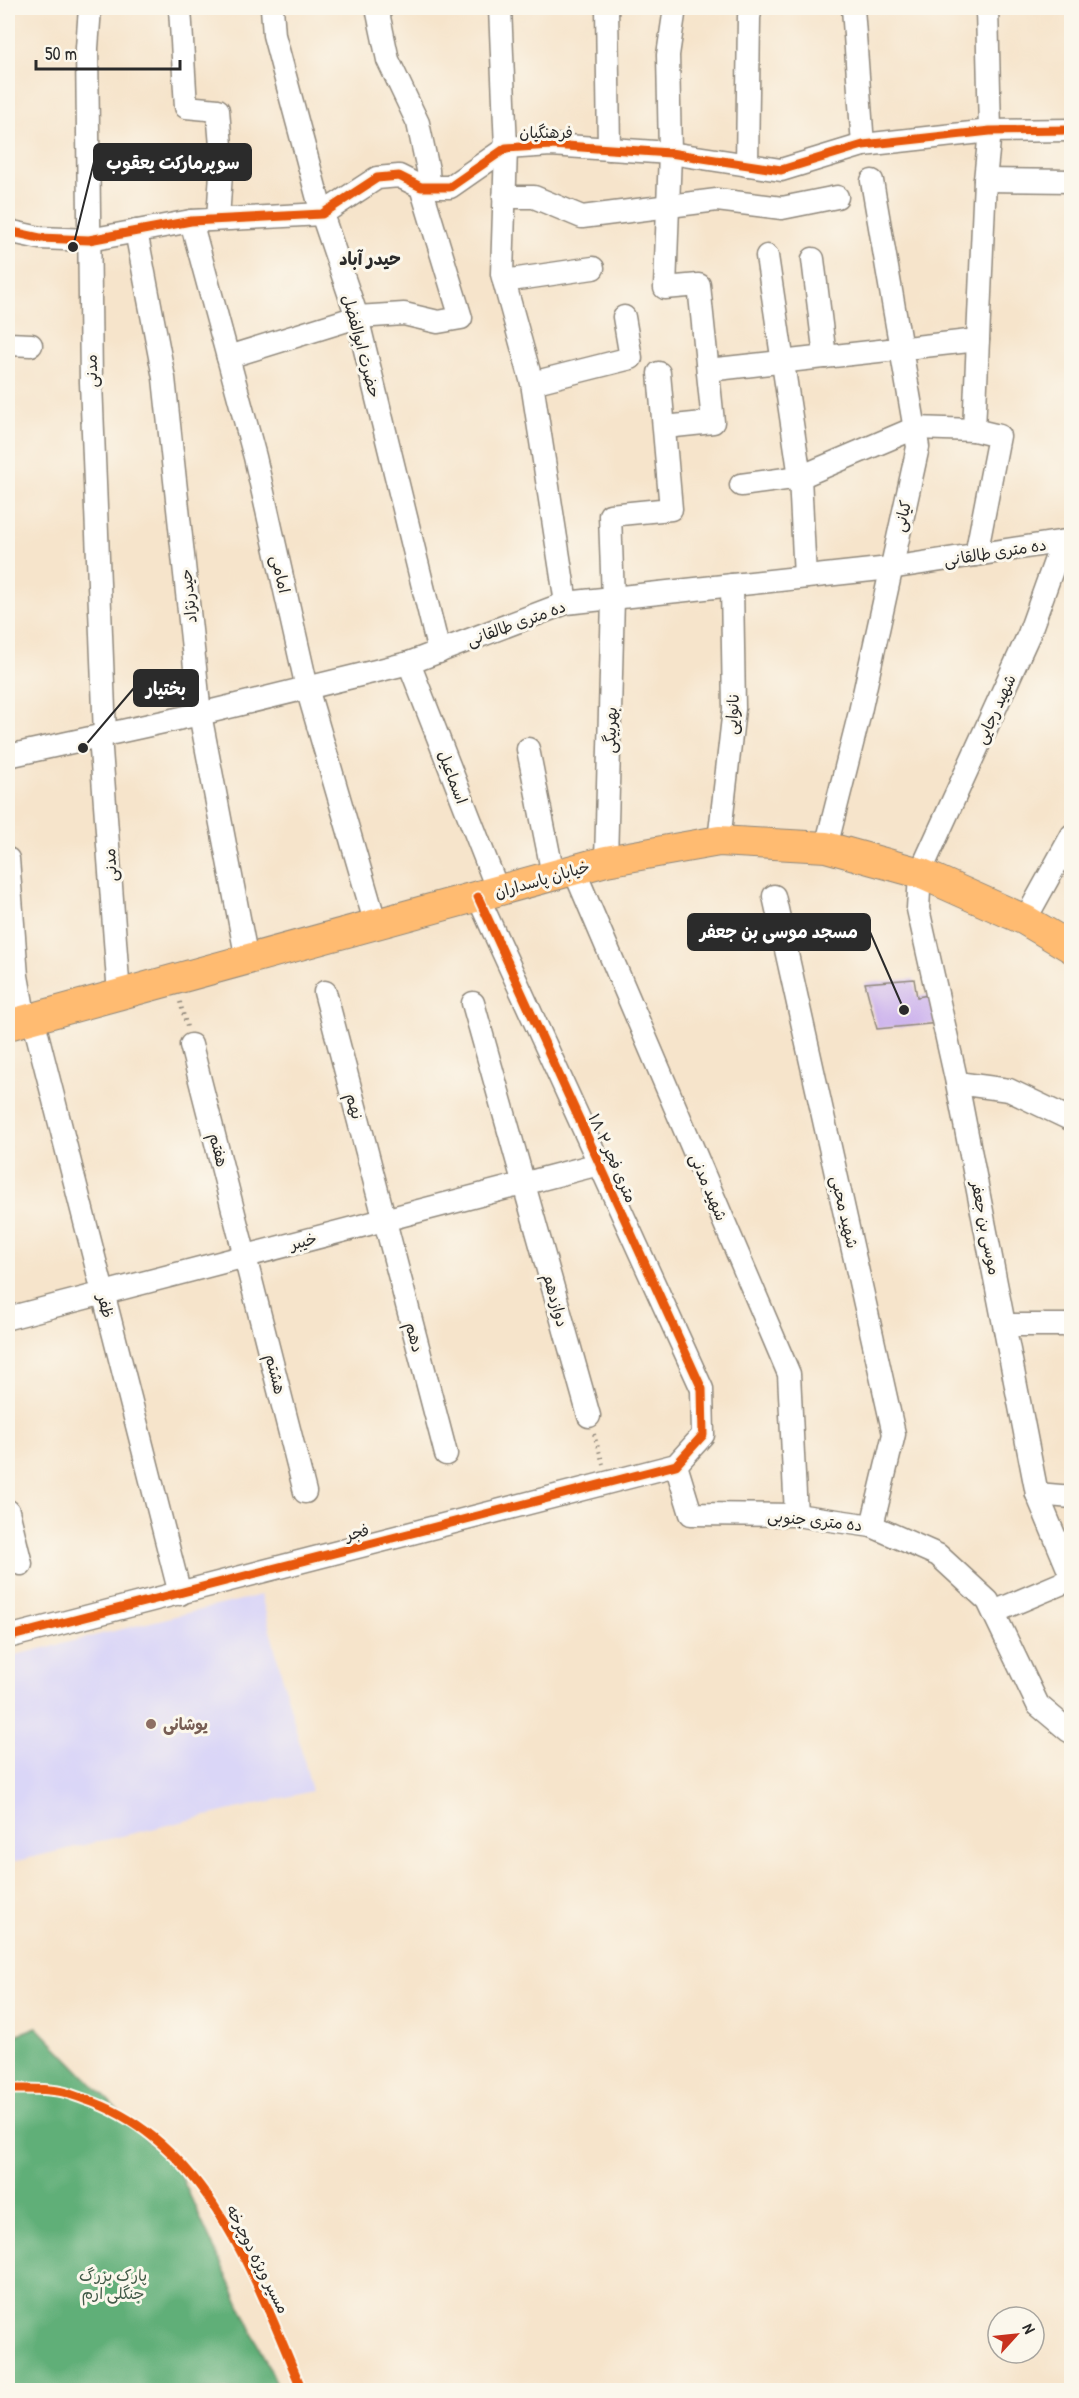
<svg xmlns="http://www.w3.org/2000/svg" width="1079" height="2398" viewBox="0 0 1079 2398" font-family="'Patrick Hand','Playpen Sans Arabic',sans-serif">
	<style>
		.built { fill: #dad6f7 }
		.forest { fill: #61af78; stroke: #466d52; stroke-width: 1.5 }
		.building { fill: #ceb5ed }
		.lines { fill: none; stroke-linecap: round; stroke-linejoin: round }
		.minor-casing { stroke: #90887b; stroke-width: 25 }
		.major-casing { stroke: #90887b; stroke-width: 32 }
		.path { stroke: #90887b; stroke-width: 4; stroke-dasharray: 1.5 4.5; stroke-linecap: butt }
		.minor { stroke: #fff; stroke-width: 22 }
		.major { stroke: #ffbb71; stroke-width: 30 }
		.cycleway-casing { stroke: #fbf7ec; stroke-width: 13 }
		.cycleway { stroke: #e8590c; stroke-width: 9 }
		.education-dot { fill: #8d6e63; stroke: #fbf7ec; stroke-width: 2 }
		.labels { text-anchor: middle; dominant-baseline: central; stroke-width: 6; stroke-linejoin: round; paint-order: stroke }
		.street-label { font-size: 16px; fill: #2b2b2b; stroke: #fbf7ec }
		.education-label { font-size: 16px; font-weight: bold; fill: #785e54; stroke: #fbf7ec; text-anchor: start }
		.park-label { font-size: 16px; fill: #425b48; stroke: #fbf7ec }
		.neighbourhood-label { font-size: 18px; font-weight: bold; fill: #2b2b2b; stroke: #fbf7ec }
		.leader { fill: none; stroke: #2b2b2b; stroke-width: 2 }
		.callout-dot { fill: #2b2b2b; stroke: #fbf7ec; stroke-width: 2 }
		.callout { fill: #2b2b2b; stroke: #2b2b2b; stroke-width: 2 }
		.callout-label { font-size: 18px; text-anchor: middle; font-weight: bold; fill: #fff }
	</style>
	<rect width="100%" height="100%" fill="#fbf7ec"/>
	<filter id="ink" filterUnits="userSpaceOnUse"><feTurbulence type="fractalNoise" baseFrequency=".0167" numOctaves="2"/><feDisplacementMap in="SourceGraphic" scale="12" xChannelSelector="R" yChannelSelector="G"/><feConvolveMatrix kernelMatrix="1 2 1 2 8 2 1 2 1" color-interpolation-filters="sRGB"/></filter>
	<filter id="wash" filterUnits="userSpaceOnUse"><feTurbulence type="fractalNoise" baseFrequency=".008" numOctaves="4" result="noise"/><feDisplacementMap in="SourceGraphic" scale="24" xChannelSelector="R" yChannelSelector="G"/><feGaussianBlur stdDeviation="1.35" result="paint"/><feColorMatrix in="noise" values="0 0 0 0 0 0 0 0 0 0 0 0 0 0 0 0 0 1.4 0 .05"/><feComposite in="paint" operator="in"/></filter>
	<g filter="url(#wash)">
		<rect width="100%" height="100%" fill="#f6e4cb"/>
		<polygon class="built" points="261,1595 312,1791 8,1863 8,1657"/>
		<polygon class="forest" points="37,2027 180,2174 279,2390 8,2390 8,2038"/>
		<g id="blocks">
			<polygon class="building" points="914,979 917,997 933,994 939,1023 877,1029 865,983"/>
		</g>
	</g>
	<g filter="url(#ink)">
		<use href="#blocks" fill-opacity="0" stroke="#90887b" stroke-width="1.5"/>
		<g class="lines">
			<g class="minor-casing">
				<g id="minor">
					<polyline points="90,8 87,48 91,382 105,735"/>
					<polyline points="180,8 186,107 218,110 222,158 218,219"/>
					<polyline points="272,8 274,35 322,214 357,317 439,652"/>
					<polyline points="377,8 388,60 418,123 428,170 429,187"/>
					<polyline points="500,8 506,148 502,274 532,383 566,603"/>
					<polyline points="607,8 609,149"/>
					<polyline points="853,8 863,145"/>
					<polyline points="747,165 749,17 751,8"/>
					<polyline points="985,180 1072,181"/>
					<polyline points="504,197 534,197 582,217 717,200 782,208 837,197"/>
					<polyline points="191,221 255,457 307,688 376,925"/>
					<polyline points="8,231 40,238 89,240 191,221 322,214 377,178 399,176 421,187 450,187 506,148 551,145 670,153 781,170 863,145 990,131 1072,130"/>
					<polyline points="136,231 164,378 200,714 247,960"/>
					<polyline points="767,256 800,477 805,577"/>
					<polyline points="813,259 825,357"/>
					<polyline points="504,281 593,268"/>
					<polyline points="8,344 31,345"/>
					<polyline points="228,357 357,317 404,314 438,322 461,318 421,187"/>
					<polyline points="708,370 978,340"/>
					<polyline points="532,383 631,358 624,317"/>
					<polyline points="665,427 713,422 699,285 665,288 670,153 668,55 675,8"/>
					<polyline points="974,430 985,180 990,131 987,8"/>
					<polyline points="741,485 800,477 915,428 974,430 999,436 976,555"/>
					<polyline points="1062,542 1029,634 920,873 918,909 957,1083 1037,1494 1072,1578"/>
					<polyline points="409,663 498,891"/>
					<polyline points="100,736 119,995"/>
					<polyline points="528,749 553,875"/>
					<polyline points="8,756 200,714 409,663 566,603 890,568 1072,540"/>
					<polyline points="719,841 734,709 732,585"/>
					<polyline points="826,847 860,712 918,447 872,181"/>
					<polyline points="8,859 17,976 25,1020"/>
					<polyline points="606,861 613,599 610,515 671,509 659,373"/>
					<polyline points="574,870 789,1374 796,1515"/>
					<polyline points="774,896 894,1434 872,1526"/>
					<polyline points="1025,920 1072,835"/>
					<polyline points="325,992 446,1454"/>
					<polyline points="473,1003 589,1416"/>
					<polyline points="33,1018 180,1594"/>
					<polyline points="191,1045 305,1492"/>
					<polyline points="957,1083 1009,1090 1072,1120"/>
					<polyline points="8,1318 599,1164"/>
					<polyline points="1006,1325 1072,1325"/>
					<polyline points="676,1465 691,1514 796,1515 872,1526 938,1555 988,1601 1038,1705 1069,1731 1072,1728"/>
					<polyline points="1037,1494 1072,1497"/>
					<polyline points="8,1511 21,1564"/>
					<polyline points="994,1612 1072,1579"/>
					<polyline points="8,1637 676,1465 703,1435 702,1389 478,897"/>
				</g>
			</g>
			<g class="major-casing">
				<polyline id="major" points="8,1025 606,861 719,841 826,847 920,873 1025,920 1072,948"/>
			</g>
			<g class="path">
				<polyline points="180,1002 187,1027"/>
				<polyline points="594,1434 603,1464"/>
			</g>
			<use href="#minor" class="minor"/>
			<use href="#major" class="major"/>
			<g class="cycleway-casing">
				<g id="cycleway">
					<polyline points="8,231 40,238 89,240 191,221 322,214 377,178 399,176 421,187 450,187 506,148 551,145 670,153 781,170 863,145 990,131 1072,130"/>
					<polyline points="8,1637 676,1465 703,1435 702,1389 478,897"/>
					<path d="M 8,2089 C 24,2089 42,2088 58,2091 C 66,2092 75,2096 84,2099 C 208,2139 256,2281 302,2390"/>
				</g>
			</g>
			<use href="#cycleway" class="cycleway"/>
		</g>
	</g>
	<circle class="education-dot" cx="151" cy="1724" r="6"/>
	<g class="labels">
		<g class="street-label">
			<text x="546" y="132">فرهنگیان</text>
			<text transform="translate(362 346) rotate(75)">حضرت ابوالفضل</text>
			<text transform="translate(91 371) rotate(-91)">مدنی</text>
			<text transform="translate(902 516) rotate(-77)">کیانی</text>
			<text transform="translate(995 552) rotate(-9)">ده متری طالقانی</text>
			<text transform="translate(281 574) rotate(77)">امامی</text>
			<text transform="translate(188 596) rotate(-96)">حیدرنژاد</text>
			<text transform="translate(516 623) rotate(-20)">ده متری طالقانی</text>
			<text transform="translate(995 709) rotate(-65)">شهید رجایی</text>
			<text transform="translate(732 714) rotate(-87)">نانوایی</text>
			<text transform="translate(610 730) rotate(-88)">بهربیگی</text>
			<text transform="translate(453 777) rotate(69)">اسماعیل</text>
			<text transform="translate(110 865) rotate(-94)">مدنی</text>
			<text transform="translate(542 879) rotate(-16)">خیابان پاسداران</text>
			<text transform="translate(355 1106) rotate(75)">نهم</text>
			<text transform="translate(219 1150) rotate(76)">هفتم</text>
			<text transform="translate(613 1158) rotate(66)">۱۸ متری فجر ۲</text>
			<text transform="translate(709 1187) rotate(67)">شهید مدنی</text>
			<text transform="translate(845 1212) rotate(77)">شهید محبی</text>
			<text transform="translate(986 1228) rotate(79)">موسی بن جعفر</text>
			<text transform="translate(303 1241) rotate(-15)">خیبر</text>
			<text transform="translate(556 1300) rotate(74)">دوازدهم</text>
			<text transform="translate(106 1306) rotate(76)">ظفر</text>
			<text transform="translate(415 1337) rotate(75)">دهم</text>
			<text transform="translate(276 1374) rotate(76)">هشتم</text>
			<text transform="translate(815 1520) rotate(6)">ده متری جنوبی</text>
			<text transform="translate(357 1532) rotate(-15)">فجر</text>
			<text transform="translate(258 2259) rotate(63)">مسیر ویژه دوچرخه</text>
		</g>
		<g class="education-label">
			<text x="163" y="1724">یوشانی</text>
		</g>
		<g class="park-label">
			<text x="113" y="2275">پارک بزرگ<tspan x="113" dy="18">جنگلی ارم</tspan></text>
		</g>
		<g class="neighbourhood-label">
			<text x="370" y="258">حیدر آباد</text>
		</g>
	</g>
	<path class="leader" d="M73 247L94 162M83 748L134 688M904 1010L870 932"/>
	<g class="callout-dot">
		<circle cx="73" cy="247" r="6"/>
		<circle cx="83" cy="748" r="6"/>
		<circle cx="904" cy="1010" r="6"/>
	</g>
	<g class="callout">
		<rect x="94" y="144" width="157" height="36" rx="6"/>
		<rect x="134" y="670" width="64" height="36" rx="6"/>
		<rect x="688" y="914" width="182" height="36" rx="6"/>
	</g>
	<g class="callout-label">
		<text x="173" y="169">سوپرمارکت یعقوب</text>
		<text x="166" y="695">بختیار</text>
		<text x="779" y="938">مسجد موسی بن جعفر</text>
	</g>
	<rect width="1079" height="2398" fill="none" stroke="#fbf7ec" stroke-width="30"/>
	<g transform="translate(1016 2335) rotate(63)"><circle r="28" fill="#fbf7ec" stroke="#a8a59f" stroke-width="1.5"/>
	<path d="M0-4.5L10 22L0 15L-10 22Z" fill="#c8321e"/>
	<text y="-9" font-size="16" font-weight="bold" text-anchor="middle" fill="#2b2b2b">N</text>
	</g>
	<path d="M36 60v9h144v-9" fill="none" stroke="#2b2b2b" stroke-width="3"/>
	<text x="45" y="60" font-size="18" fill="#2b2b2b" stroke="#fbf7ec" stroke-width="4.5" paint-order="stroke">50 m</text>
</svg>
